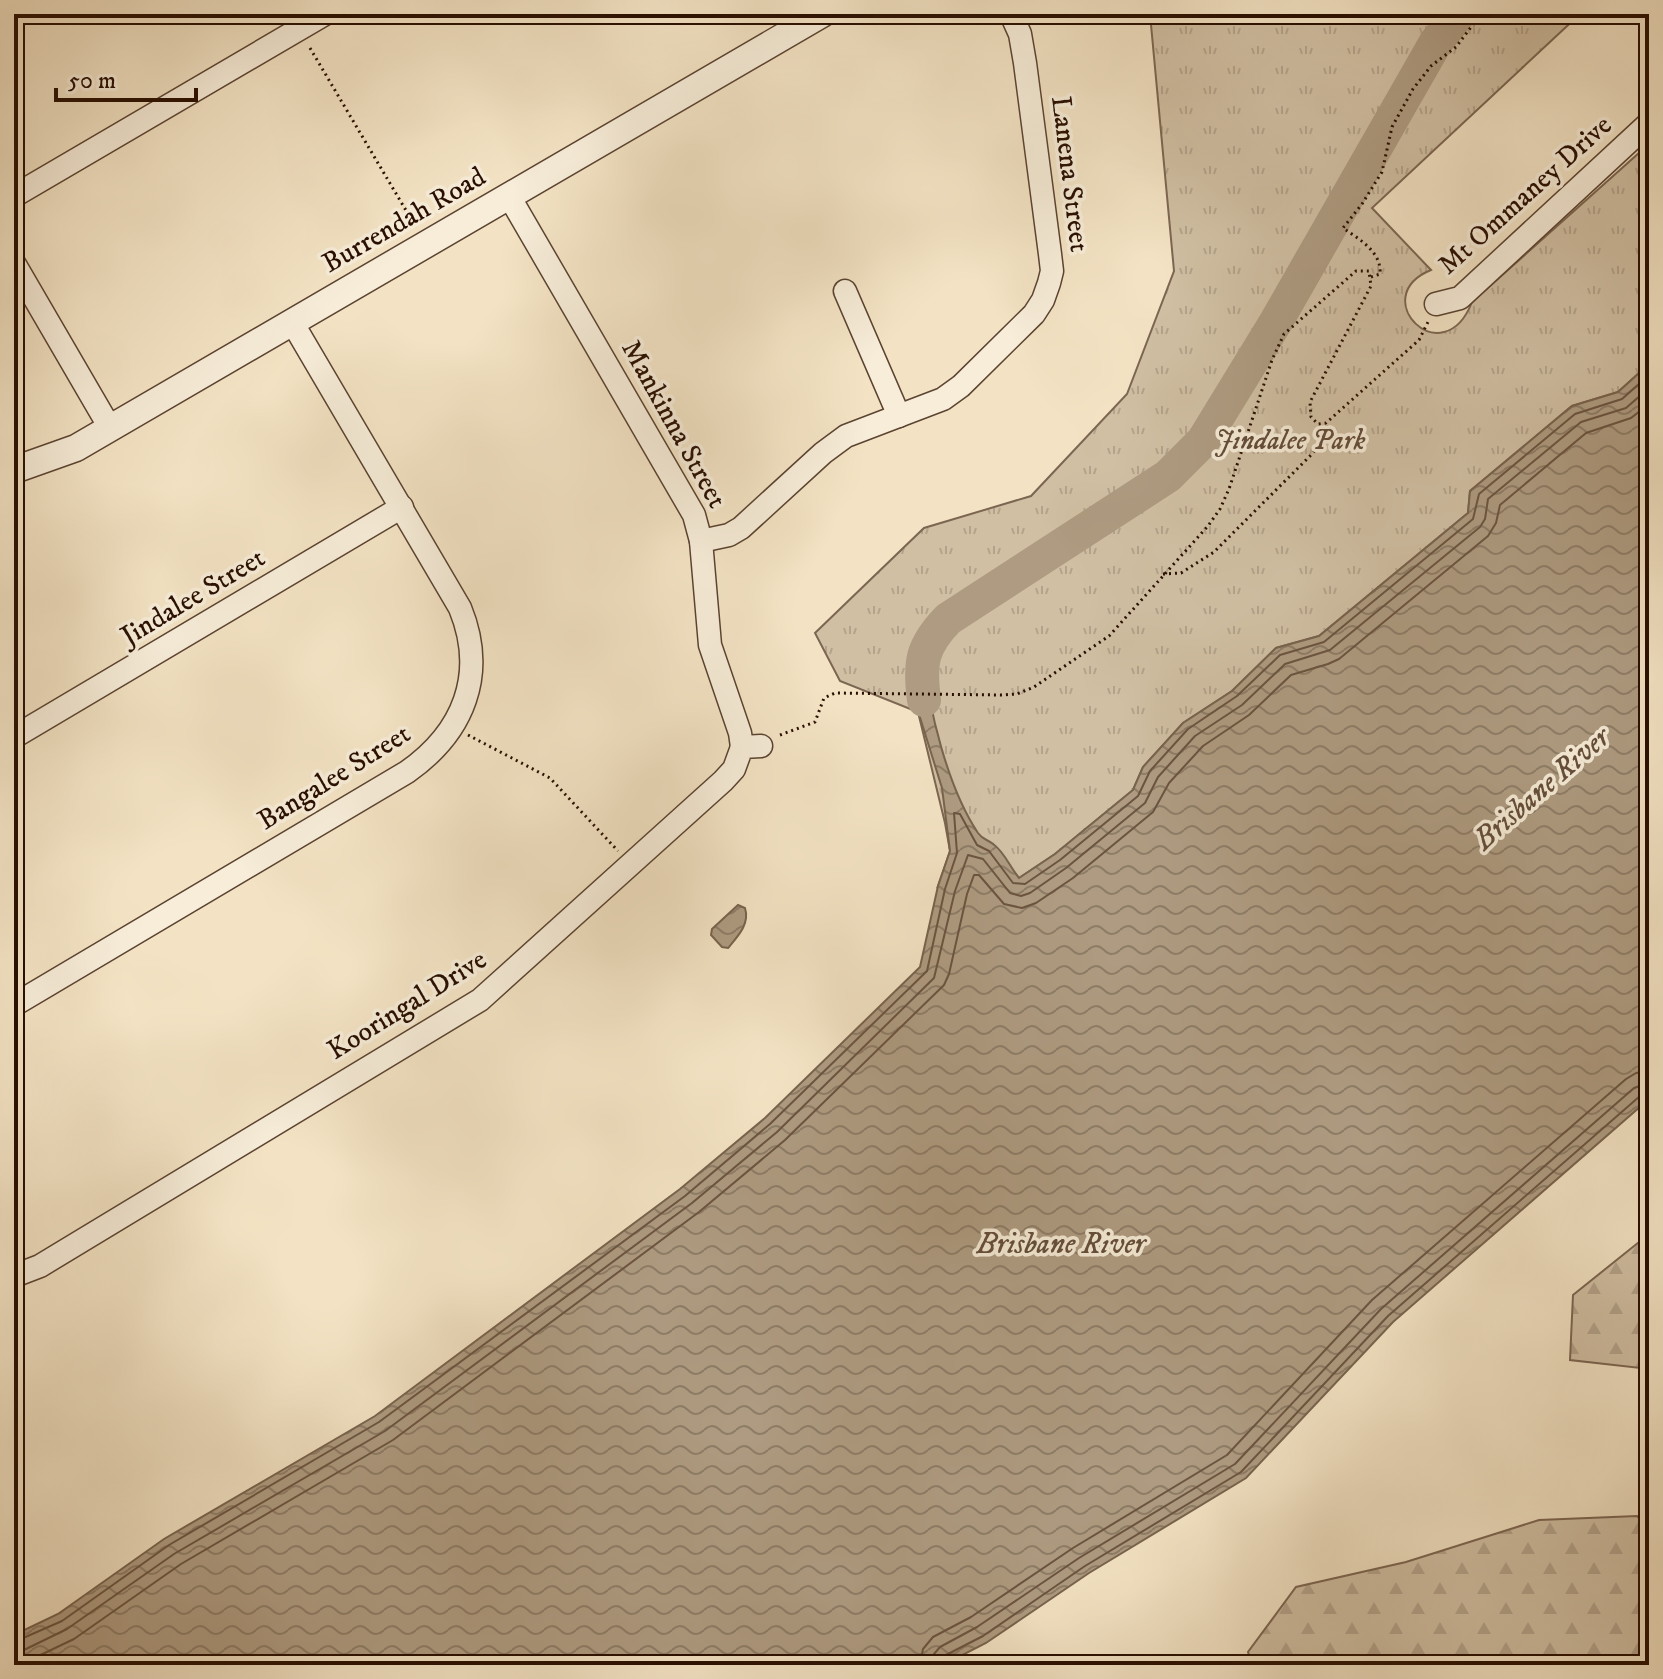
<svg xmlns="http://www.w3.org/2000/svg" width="1663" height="1679" viewBox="0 0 1663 1679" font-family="'IM FELL DW Pica',serif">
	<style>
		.forest { fill: url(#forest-firs); stroke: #7c6652; stroke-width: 2 }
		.park { fill: url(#park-tufts); stroke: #7c6652; stroke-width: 2 }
		.water { fill: url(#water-waves); stroke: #78634d; stroke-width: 2 }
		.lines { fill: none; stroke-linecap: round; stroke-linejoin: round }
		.shore { stroke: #6b5440; stroke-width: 2 }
		.river { stroke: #ae9b81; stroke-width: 34 }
		.minor-casing { stroke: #5b4331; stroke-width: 25 }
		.tertiary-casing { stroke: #5b4331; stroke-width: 29 }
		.path { stroke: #280e00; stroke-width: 3; stroke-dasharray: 2 4; stroke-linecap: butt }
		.minor { stroke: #f7edd9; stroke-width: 22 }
		.tertiary { stroke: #f7edd9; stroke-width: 26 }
		.labels { text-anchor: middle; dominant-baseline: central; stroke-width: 7; stroke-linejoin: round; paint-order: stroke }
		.street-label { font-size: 28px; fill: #280e00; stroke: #f7edd9 }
		.park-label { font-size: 28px; font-style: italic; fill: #634c39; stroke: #f7edd9 }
		.water-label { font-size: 30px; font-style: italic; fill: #644d3a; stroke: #f7edd9 }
	</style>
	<defs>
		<pattern id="forest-firs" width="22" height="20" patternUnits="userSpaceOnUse" patternTransform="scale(2)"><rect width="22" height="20" fill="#d0bfa3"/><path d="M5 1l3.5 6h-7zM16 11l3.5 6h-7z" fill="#b3a38b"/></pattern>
		<pattern id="park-tufts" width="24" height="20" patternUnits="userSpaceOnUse" patternTransform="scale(2)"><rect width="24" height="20" fill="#d0bfa3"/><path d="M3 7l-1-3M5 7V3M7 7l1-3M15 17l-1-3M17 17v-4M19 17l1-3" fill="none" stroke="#b3a38b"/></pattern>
		<pattern id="water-waves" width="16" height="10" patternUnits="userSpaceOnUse" patternTransform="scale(2)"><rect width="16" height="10" fill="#ae9b81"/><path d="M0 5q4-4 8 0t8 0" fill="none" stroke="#8e7d67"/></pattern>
	</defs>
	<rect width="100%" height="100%" fill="#f3e3c4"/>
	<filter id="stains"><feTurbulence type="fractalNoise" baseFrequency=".0025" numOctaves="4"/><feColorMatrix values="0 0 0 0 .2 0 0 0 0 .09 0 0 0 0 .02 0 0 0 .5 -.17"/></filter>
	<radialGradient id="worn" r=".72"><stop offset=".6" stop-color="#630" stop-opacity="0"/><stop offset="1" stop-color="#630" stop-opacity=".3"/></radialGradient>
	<g class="forest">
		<polygon points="1649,1234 1649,1369 1570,1360 1573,1295"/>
		<polygon points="1637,1516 1649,1528 1649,1665 1252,1665 1248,1652 1296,1587 1406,1562 1539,1520"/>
	</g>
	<path class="park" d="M 1150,14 L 1580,14 L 1372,208 L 1431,270 C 1365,297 1443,376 1472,302 L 1649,144 L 1649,364 L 1618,392 L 1572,406 L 1470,491 L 1468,513 L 1319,636 L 1276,648 L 1232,691 L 1183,723 L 1143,767 L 1133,790 L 1055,854 L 1019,878 L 993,844 L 938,886 L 950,851 L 945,823 L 918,712 L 840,681 L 815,633 L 924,528 L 1031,496 L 1127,394 L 1174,271 Z"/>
	<g class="water">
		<path d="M 1649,364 L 1649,1099 L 1393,1322 L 1246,1478 L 1089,1573 L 986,1643 L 943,1665 L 14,1665 L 14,1635 L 58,1614 L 164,1539 L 375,1416 L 680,1189 L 765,1118 L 920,967 L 938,886 L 950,851 L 942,788 L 918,711 L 917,685 L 924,655 C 928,709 948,788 978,833 C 983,840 987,839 993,844 C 1004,851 1011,869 1019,878 L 1055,854 L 1133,790 L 1143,767 L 1183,723 L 1232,691 L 1276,648 L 1319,636 L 1468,513 L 1470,491 L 1572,406 L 1618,392 Z"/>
		<path d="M 738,905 L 745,908 C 750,924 738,936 728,948 L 722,947 L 711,935 L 712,929 Z"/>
	</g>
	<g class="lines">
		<g class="shore">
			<polyline points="14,1642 62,1621 169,1545 379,1422 685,1196 770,1124 927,971 945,889 957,853 954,813 960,814 977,845 989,851 1013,883 1025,884 1060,860 1138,796 1150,771 1188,729 1237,696 1280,655 1324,642 1473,519 1479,494 1575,414 1622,399 1649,375"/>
			<polyline points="14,1652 24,1650 67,1629 174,1554 385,1431 692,1203 777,1132 934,978 955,891 968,855 983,859 1010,893 1021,896 1030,893 1066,868 1145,803 1158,777 1195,736 1242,705 1285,664 1330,650 1480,527 1485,519 1488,499 1581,422 1626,408 1649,388"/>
			<polyline points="14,1664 28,1661 74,1639 181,1564 393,1440 699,1212 785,1140 944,985 949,974 967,894 974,875 979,875 1004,904 1022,908 1036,903 1073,878 1153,812 1169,783 1203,746 1249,715 1291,675 1328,664 1339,659 1488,536 1496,523 1500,505 1586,433 1631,418 1649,404"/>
			<polyline points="920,1665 923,1649 933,1637 971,1617 1073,1548 1227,1455 1372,1300 1626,1079 1636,1073 1649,1071"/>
			<polyline points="932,1665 934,1654 940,1647 977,1627 1079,1558 1235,1464 1381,1309 1634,1088 1649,1083"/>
			<polyline points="942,1665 946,1655 983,1636 1085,1566 1241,1472 1388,1316 1640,1096 1649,1093"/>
		</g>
		<path class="river" d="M 924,700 C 919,662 922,646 948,619 L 1168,476 L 1203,441 L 1277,320 L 1436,42 L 1459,14"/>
		<g class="minor-casing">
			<g id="minor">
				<polyline points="14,196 325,14"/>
				<polyline points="509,196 694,515 701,541 710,645 740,733 742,747"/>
				<polyline points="14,263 110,428"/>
				<polyline points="845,291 899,416"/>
				<polyline points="1436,304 1460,298 1649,123"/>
				<polyline points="701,541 729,535 741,528 823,453 846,436 943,399 961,386 1034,314 1043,300 1049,283 1052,271 1050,254 1025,63 1020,34 1011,14"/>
				<polyline points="14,737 402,507"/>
				<path d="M 14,1005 L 407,772 C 464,732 487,674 460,608 L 292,322"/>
				<polyline points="14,1276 40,1266 480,1000 723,781 734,769 742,747 761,746"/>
			</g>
		</g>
		<g class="tertiary-casing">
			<polyline id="tertiary" points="14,470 76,448 822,14"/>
		</g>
		<g class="path">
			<polyline points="310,48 414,224"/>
			<path d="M 1371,277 L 1380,274 C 1382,252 1359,239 1343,228 L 1362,204 L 1382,172 L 1392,127 L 1413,89 L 1431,66 L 1456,47 L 1481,14"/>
			<polyline points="1163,574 1181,573 1214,552 1313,453 1328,435 1326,423"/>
			<polyline points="468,735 550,778 618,851"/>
			<polyline points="780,735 815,722 824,698 835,693 1002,695 1017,694 1034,687 1109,636 1208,526 1220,509 1229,489 1272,360 1284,334 1356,271 1369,271 1371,286 1310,402 1311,417 1318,424 1326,423 1419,340 1428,322"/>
		</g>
		<use href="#minor" class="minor"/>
		<use href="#tertiary" class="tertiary"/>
	</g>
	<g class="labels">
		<g class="street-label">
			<text transform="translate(1070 174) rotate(83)">Lanena Street</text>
			<text transform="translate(1525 195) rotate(-42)">Mt Ommaney Drive</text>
			<text transform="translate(404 220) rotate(-30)">Burrendah Road</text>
			<text transform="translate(674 424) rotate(61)">Mankinna Street</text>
			<text transform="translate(193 597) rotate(-31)">Jindalee Street</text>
			<text transform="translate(334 777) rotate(-32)">Bangalee Street</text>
			<text transform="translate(407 1005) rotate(-32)">Kooringal Drive</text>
		</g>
		<g class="park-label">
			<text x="1290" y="440">Jindalee Park</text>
		</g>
		<g class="water-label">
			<text transform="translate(1542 789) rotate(-41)">Brisbane River</text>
			<text x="1061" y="1244">Brisbane River</text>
		</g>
	</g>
	<rect width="1663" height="1679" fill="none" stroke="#f3e3c4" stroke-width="48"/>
	<rect x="16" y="16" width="1631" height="1647" fill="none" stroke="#280e00" stroke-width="4"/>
	<rect x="24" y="24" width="1615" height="1631" fill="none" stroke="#280e00" stroke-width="2"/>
	<path d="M56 88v12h140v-12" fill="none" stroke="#280e00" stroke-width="4"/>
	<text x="68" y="88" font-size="24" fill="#280e00" stroke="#f7edd9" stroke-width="6" paint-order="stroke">50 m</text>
	<rect width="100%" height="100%" filter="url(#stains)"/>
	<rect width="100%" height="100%" fill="url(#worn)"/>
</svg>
